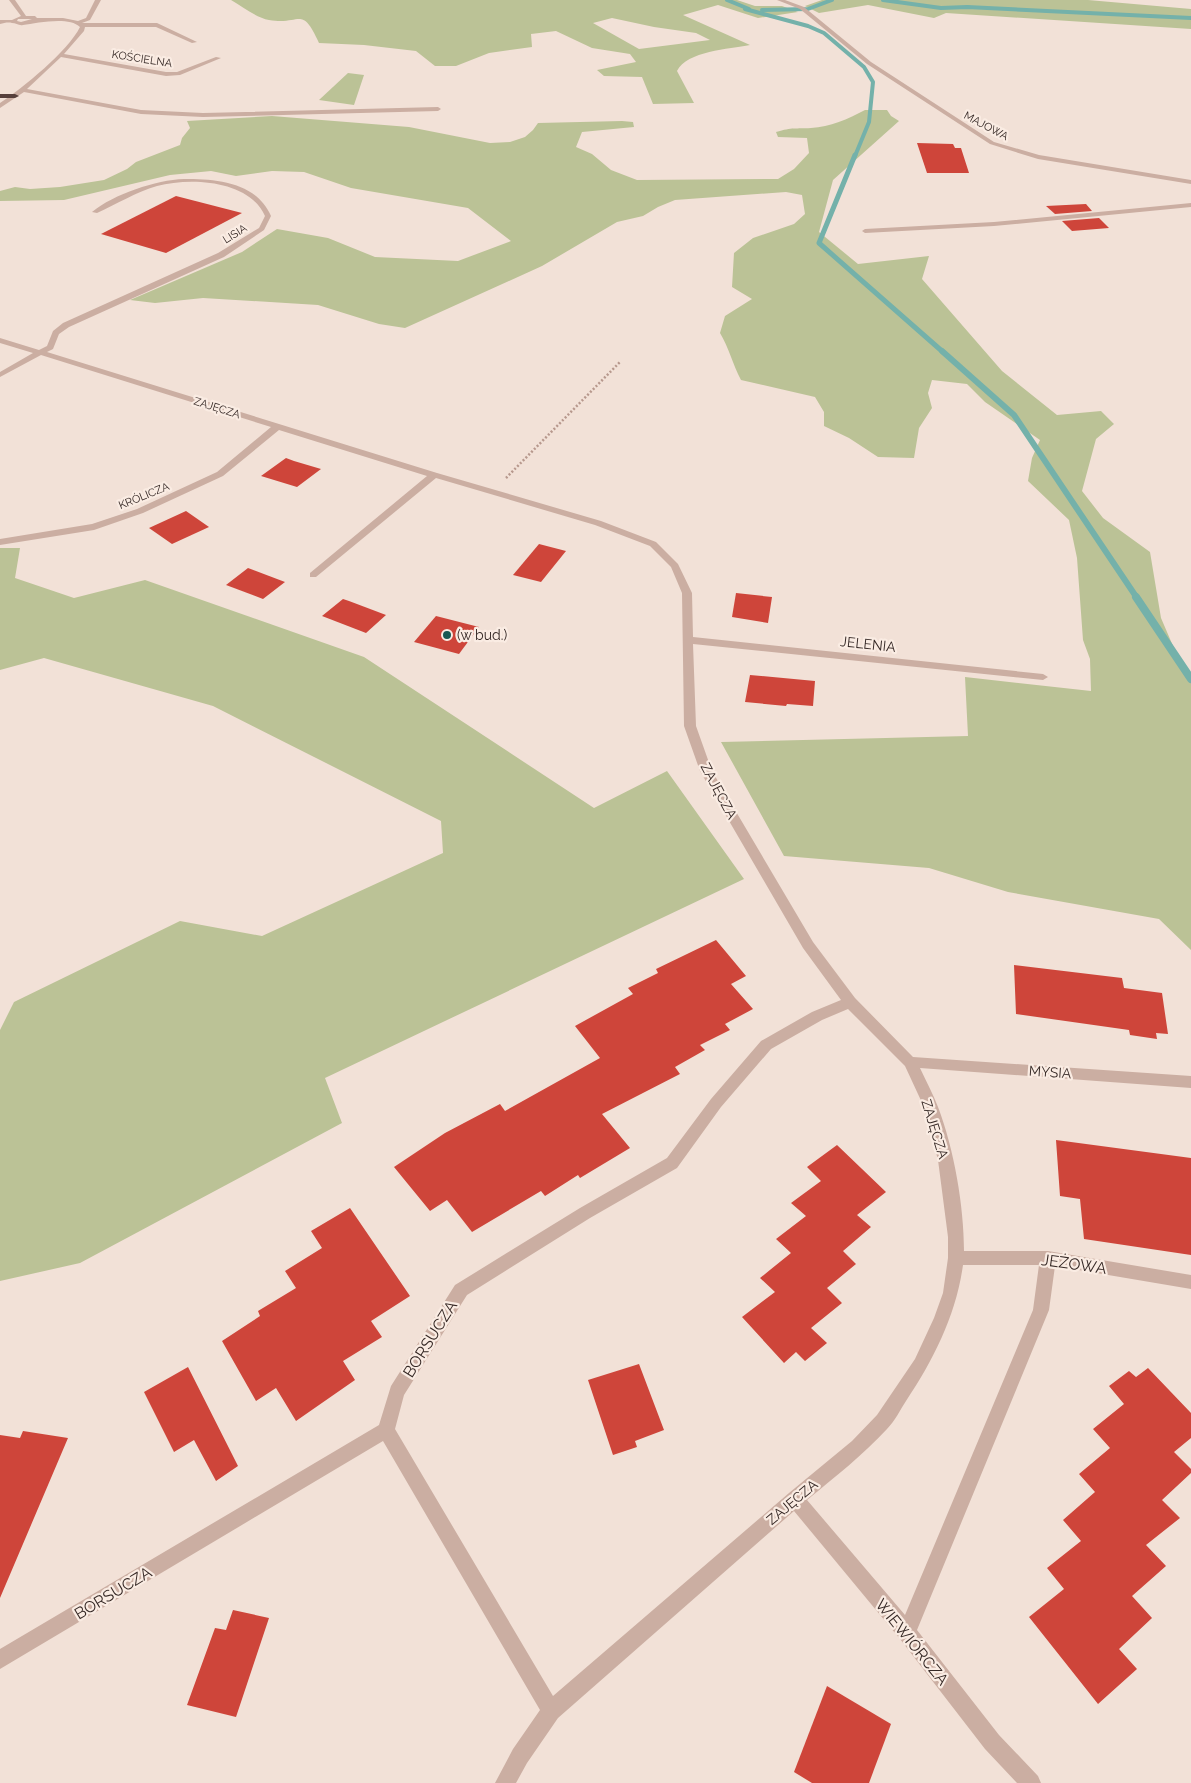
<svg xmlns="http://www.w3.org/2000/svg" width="1191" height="1783" viewBox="0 0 1191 1783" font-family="Raleway,sans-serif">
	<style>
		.green { fill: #bbc296; fill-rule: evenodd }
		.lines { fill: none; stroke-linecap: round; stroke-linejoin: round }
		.stream-far3 { stroke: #74b1aa; stroke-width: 4 }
		.stream-far2 { stroke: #74b1aa; stroke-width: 5 }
		.stream-far1 { stroke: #74b1aa; stroke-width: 6 }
		.stream { stroke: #74b1aa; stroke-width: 8 }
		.building { fill: #ce453a }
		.path { stroke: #b7988d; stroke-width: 2.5; stroke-dasharray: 2 2; stroke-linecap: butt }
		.minor { fill: #cbaea2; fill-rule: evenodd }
		.highway { fill: #57403c; fill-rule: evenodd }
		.poi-dot { fill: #185953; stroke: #faece3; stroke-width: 2 }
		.labels { text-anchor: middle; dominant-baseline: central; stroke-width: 4.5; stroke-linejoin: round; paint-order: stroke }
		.far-street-label { font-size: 11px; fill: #352825; stroke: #faece3 }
		.poi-label { font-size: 14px; fill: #352825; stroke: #faece3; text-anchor: start }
		.street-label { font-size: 14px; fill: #352825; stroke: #faece3 }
		.near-street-label { font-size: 16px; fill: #352825; stroke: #faece3 }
	</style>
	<rect width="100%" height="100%" fill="#f2e1d7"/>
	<g class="green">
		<path d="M 231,0 L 737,0 L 755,6 L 782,6 L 798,12 L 758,18 L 718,5 L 683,15 L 750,45 C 729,49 687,51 677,71 L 694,103 L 653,104 L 642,77 L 604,76 L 597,70 L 636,62 L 630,54 L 592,48 L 556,31 L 531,34 L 532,47 L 489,53 L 456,66 L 435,66 L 416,51 L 364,45 L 319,43 C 301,4 301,26 269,20 C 256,18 242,6 231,0 ZM 612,18 L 654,27 L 696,33 L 710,40 L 639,49 L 593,23 Z"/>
		<polygon points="822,0 1088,0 1191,9 1191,29 946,13 934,18 868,5 819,13 805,6"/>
		<polygon points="348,73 364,75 354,105 319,100"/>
		<path d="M 865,110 L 887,110 L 891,116 L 899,121 L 833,180 L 819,232 L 858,264 L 929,256 L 922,279 L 1002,371 L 1057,415 L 1101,411 L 1114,424 L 1096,439 L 1082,491 L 1103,518 L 1150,552 L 1161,618 L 1179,660 L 1191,675 L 1191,950 L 1159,919 L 1008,892 L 929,868 L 784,856 L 721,742 L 968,736 L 965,677 L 1091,691 L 1090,659 L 1083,640 L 1077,558 L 1069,520 L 1028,481 L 1032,458 L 1040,440 L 985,402 L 967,384 L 932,380 L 928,393 L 932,408 L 919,428 L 914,458 L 878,457 L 849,438 L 824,426 L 824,412 L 815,397 L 741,380 C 733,365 729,348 720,333 L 725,316 L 752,299 L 732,287 L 734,253 L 753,238 L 794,224 L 805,214 L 802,195 L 786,192 L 675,200 L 658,207 L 643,216 L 617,222 L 542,266 L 405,328 L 379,324 L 318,305 L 203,298 L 155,303 L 130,300 L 242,252 L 277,229 L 328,238 L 375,257 L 458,261 L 511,241 L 468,208 L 351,188 L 304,172 L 272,171 L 236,176 L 211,171 L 170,175 L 64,200 L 0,201 L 0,191 L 15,187 L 30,189 L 60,187 L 104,180 L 127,169 L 136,162 L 180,145 L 182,138 L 190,128 L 187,121 L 272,116 L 409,127 L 490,143 L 510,142 L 525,137 L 533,130 L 538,123 L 622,121 L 633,122 L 634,127 L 582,132 L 576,147 L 592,154 L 611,170 L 637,180 L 778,179 L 794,169 L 809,153 L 807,138 L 778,137 L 776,132 C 793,127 795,129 811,128 C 830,127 848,119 865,110 Z"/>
		<polygon points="0,548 20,548 15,578 74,598 145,580 364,657 594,808 667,771 744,879 325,1078 342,1123 80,1263 0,1281 0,1030 14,1002 180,921 262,936 443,853 441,821 213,706 44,658 0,670"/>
	</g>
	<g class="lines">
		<g class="stream-far3">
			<polyline points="727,0 749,9"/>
			<polyline points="883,0 941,8 967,7 1191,18"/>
			<polyline points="745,9 808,26 824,33 864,67 873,82 869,122 855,156"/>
			<polyline points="762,10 808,9 832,0"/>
		</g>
		<polyline class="stream-far2" points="855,155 819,243 943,352"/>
		<polyline class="stream-far1" points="942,351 1014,415 1137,598"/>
		<polyline class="stream" points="1136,597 1191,679"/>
	</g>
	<g class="building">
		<polygon points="917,143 953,144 955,148 961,148 969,173 927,173"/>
		<polygon points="176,196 242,213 166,253 101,234"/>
		<polygon points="1086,204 1092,211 1055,214 1046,206"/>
		<polygon points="1099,218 1109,228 1072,231 1062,221"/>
		<polygon points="286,458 294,461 321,469 297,487 261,476"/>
		<polygon points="186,511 209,527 172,544 149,528"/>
		<polygon points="539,544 566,551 541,582 513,575"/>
		<polygon points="248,568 285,582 263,599 226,585"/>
		<polygon points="736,593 772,597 768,623 732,617"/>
		<polygon points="343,599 349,601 386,615 366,633 322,616"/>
		<polygon points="436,616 479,627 459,654 414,642"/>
		<polygon points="750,675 815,681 813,706 787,704 786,706 745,702"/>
		<polygon points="716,940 746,976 731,984 753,1009 725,1024 730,1030 700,1045 705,1050 675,1067 680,1074 602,1114 630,1148 580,1178 578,1175 545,1196 541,1191 472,1232 447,1200 430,1211 394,1167 445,1133 500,1104 505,1111 600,1058 575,1026 633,994 628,988 658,973 656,969"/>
		<polygon points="1014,965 1122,978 1124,988 1162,993 1168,1034 1156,1033 1157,1039 1130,1035 1129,1030 1016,1014"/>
		<polygon points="1056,1140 1191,1158 1191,1255 1084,1239 1080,1199 1060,1196"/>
		<polygon points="837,1145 886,1192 857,1215 871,1227 843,1251 856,1264 827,1288 842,1303 811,1328 827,1343 805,1361 796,1352 784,1363 742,1317 775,1292 760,1278 791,1253 776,1239 806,1216 791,1203 821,1181 807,1167"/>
		<polygon points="350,1208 410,1296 371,1321 382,1337 343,1361 355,1380 296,1421 276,1388 256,1401 222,1341 260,1316 258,1311 296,1288 285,1271 322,1248 311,1231"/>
		<polygon points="639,1364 664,1430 635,1441 637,1447 613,1455 588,1380"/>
		<polygon points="188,1367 238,1466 216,1481 194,1440 174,1452 144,1392"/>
		<polygon points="1148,1368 1191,1413 1191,1438 1174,1452 1191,1469 1191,1473 1162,1500 1180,1518 1146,1545 1166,1566 1132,1596 1152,1618 1119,1649 1137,1669 1098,1704 1029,1617 1064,1589 1047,1568 1081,1541 1063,1520 1095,1492 1079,1474 1110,1448 1093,1429 1124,1404 1109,1386 1129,1371 1136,1377"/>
		<polygon points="23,1431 68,1438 0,1598 0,1435 20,1438"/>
		<polygon points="233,1610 269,1618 236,1717 187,1705 215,1628 226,1630"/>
		<polygon points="827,1686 891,1724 869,1783 812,1783 794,1772"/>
	</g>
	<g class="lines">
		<polyline class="path" points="506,478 620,362"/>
		<g class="minor">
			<path d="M 9,0 L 15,0 L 26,16 L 35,16 L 37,18 L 63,18 L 78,21 L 86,18 L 95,0 L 101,0 L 90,20 L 82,23 L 157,23 L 197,42 L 192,43 L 156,27 L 85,27 L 84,31 L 64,54 L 166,72 L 177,72 L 216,57 L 221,58 L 180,75 L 166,76 L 61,57 L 27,89 L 141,110 L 203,113 L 438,107 L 441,109 L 438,111 L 203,117 L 141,114 L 24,92 L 0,108 L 0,103 C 23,88 68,51 80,27 C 69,16 37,23 23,25 C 19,26 16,23 12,23 C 8,22 4,23 0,24 L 0,20 L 12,20 L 21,16 ZM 18,19 L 32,19 L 21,22 L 17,21 Z"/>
			<polygon points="777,0 785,0 804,7 871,62 994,142 1039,155 1191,180 1191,184 1038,159 990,144 867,64 800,9"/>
			<path d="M 184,179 C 217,179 256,182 271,216 L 264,230 L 224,257 L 69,327 L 59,334 L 53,349 L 47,352 L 437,473 L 601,521 L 656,542 L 678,564 L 692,593 L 693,637 L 1043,674 L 1048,677 L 1043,680 L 693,644 L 696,726 L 712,771 L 813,942 L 855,998 L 913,1057 L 1191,1076 L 1191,1088 L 920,1068 C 926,1081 933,1094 938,1107 C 954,1149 964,1206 964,1251 L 1048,1251 L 1191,1275 L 1191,1289 L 1055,1266 L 1049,1310 L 917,1630 L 999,1735 L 1038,1776 L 1041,1783 L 1017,1783 L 985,1749 L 900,1639 L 794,1511 L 558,1718 L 527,1763 L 516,1783 L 495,1783 L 513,1749 L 540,1710 L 383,1441 L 0,1669 L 0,1649 L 379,1425 L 391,1386 L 455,1285 L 580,1208 L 667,1158 L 711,1099 L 761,1041 L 812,1012 L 841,1000 L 803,948 L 700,771 L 684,726 L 682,593 L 671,567 L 650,546 L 595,525 L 436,478 L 316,577 L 310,577 L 310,573 L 427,476 L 279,430 L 223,476 L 143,513 L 94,530 L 0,545 L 0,539 L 92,524 L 137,509 L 217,472 L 271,427 L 41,355 L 0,377 L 0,372 L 33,353 L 0,343 L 0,338 L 39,350 L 47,346 L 53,331 L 63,323 L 218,253 L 259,228 L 265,216 C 249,180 191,177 157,186 C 136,192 117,204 97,213 L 92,212 C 114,194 156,180 184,179 ZM 848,1009 L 905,1066 L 924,1107 L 938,1160 L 948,1237 L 948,1258 L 943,1293 L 934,1318 L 915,1359 L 877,1415 L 852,1441 L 789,1493 L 553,1696 L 395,1429 L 404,1395 L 467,1295 L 590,1218 L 677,1168 L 721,1107 L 771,1049 L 822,1020 ZM 963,1265 L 1039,1265 L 1033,1310 L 905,1615 L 807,1500 C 835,1477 863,1455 887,1429 C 895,1421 900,1410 906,1401 C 934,1359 956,1315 963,1265 Z"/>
			<polygon points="1191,203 1191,207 994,226 865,233 862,231 865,229 994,222"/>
		</g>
		<polygon class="highway" points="0,94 15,94 19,96 15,98 0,98"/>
	</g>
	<circle class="poi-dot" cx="447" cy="635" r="5"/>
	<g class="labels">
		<g class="far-street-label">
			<text transform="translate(142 59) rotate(9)">KOŚCIELNA</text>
			<text transform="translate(986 126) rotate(28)">MAJOWA</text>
			<text transform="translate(235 234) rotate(-32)">LISIA</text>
			<text transform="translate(217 408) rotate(17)">ZAJĘCZA</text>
			<text transform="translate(144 496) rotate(-22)">KRÓLICZA</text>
		</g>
		<g class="poi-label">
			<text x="457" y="635">(w bud.)</text>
		</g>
		<g class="street-label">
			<text transform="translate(868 644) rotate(6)">JELENIA</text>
			<text transform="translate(719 791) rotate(62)">ZAJĘCZA</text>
			<text transform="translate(1050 1072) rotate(4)">MYSIA</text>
			<text transform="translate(935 1129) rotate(73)">ZAJĘCZA</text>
			<text transform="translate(792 1502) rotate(-40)">ZAJĘCZA</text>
		</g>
		<g class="near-street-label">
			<text transform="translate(1074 1264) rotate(8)">JEŻOWA</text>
			<text transform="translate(430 1339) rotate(-58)">BORSUCZA</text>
			<text transform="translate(113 1593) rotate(-31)">BORSUCZA</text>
			<text transform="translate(912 1642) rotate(51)">WIEWIÓRCZA</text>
		</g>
	</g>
</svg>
